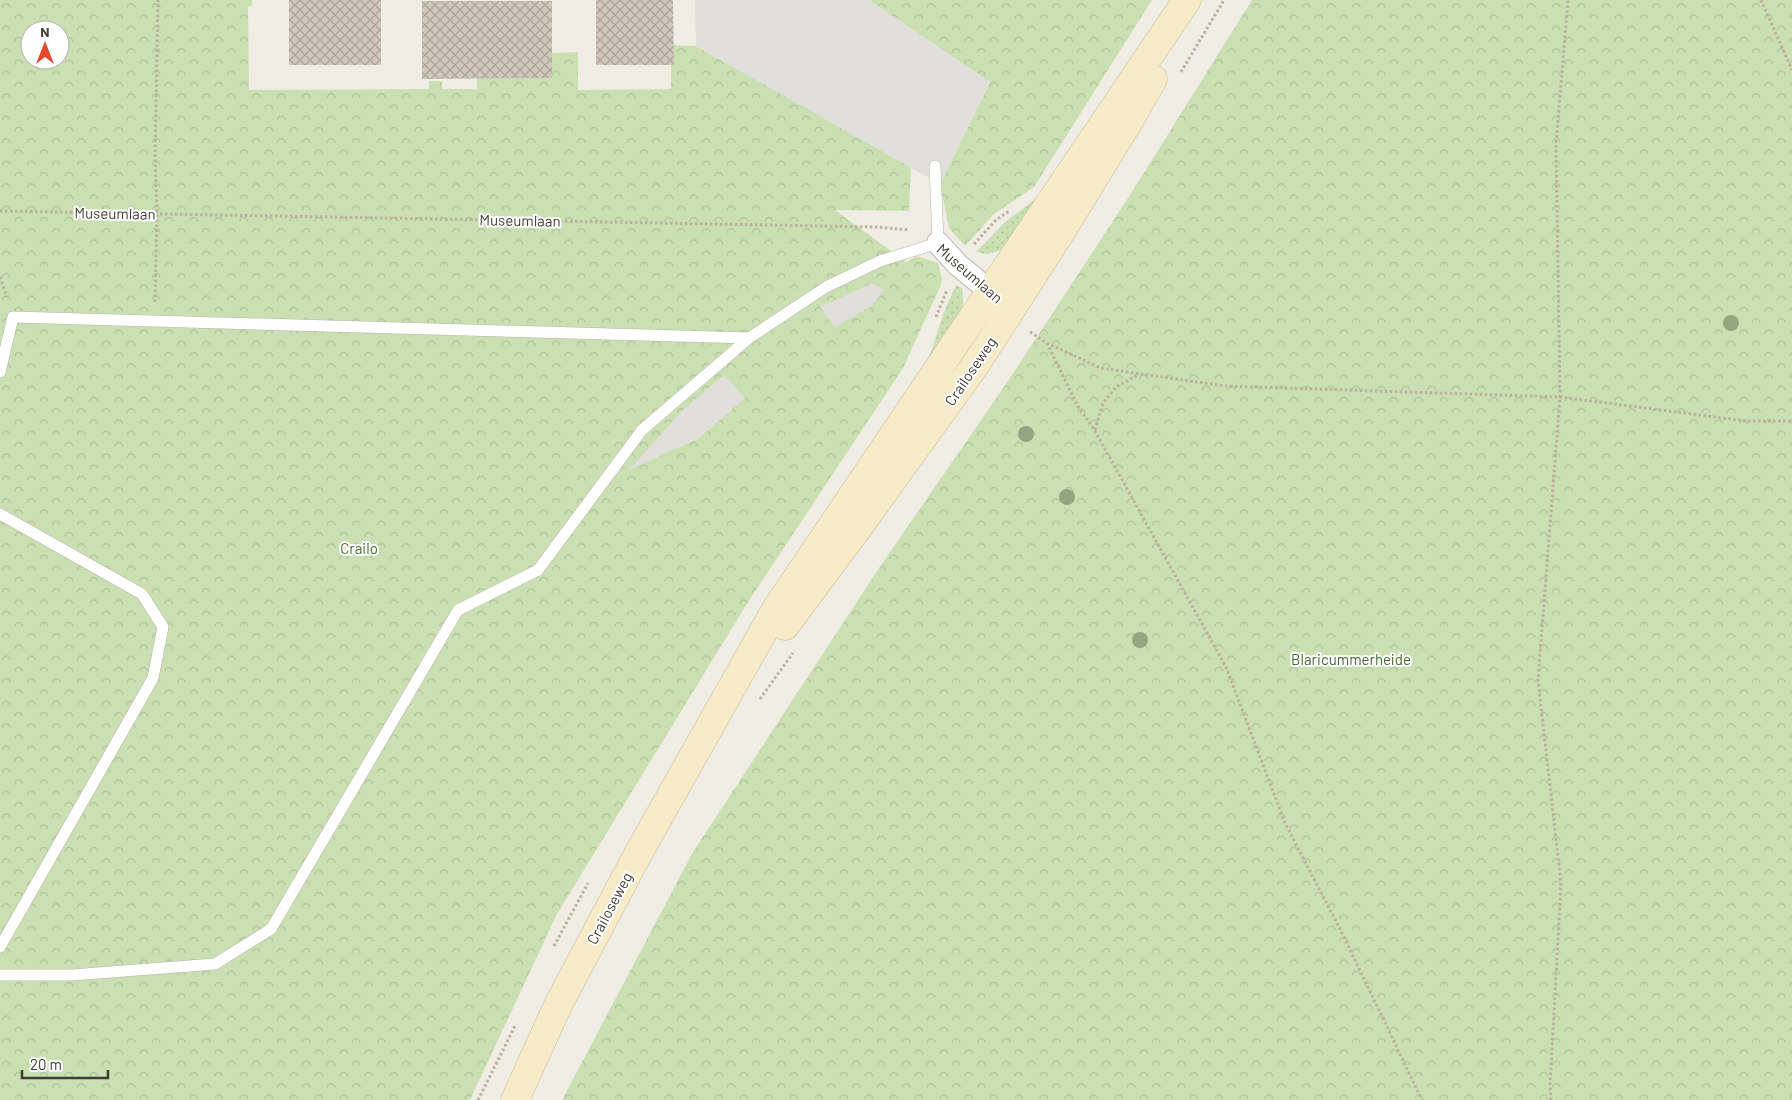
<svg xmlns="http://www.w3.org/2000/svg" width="1792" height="1100" viewBox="0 0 1792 1100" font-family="Barlow,sans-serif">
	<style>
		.grass { fill: url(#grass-dots) }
		.forest { fill: url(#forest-crowns); fill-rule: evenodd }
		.parking { fill: #e1dfdc }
		.building { fill: url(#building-cross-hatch) }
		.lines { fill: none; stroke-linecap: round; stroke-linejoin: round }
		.lane-casing { stroke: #bab4a9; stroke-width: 12 }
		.street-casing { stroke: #bab4a9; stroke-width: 24 }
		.secondary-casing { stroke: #cabe99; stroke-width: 29 }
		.path { stroke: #bab09c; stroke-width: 3; stroke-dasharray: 2.5 2.5; stroke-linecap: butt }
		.lane { stroke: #fff; stroke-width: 11 }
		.street { stroke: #fff; stroke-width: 22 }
		.secondary { stroke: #f7ecc7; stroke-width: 28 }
		.tree { fill: #92a681 }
		.labels { text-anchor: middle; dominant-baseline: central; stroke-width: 4; stroke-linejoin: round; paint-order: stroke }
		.street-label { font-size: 15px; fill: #413d35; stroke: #fff }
		.park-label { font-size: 15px; fill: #466b30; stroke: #fff }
	</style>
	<defs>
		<pattern id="grass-dots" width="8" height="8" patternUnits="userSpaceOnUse" patternTransform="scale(1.25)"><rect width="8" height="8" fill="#cbe0b2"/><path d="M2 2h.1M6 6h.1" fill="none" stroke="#b0c19a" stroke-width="1.8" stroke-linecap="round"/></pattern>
		<pattern id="forest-crowns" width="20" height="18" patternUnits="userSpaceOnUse" patternTransform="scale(1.25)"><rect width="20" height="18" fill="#cbe0b2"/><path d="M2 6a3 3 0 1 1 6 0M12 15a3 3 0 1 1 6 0" fill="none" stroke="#b0c19a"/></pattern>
		<pattern id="building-cross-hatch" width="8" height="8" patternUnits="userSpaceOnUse" patternTransform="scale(1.25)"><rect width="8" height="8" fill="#d0c8bc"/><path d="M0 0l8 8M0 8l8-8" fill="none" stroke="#aaa49a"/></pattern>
	</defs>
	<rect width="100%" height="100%" fill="#f0ede5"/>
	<g class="grass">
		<polygon points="1055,184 1005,249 987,254 976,252 1005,222"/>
		<polygon points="956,285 962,288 963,299 961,321 913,392 932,349 944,312"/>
	</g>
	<g class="forest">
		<path d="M 0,0 L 252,0 L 252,6 L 248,6 L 249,90 L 429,89 L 429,81 L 442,81 L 442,89 L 477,89 L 477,56 L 578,52 L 578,90 L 671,89 L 671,45 L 696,46 L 911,167 L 909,211 L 835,210 L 906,262 L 917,256 L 938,263 L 942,278 L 940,287 L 903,368 L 748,602 L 557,914 L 470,1100 L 0,1100 ZM 30,30 L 60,30 L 60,60 L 30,60 Z"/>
		<polygon points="869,0 1152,0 1034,187 994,214 965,246 949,228 940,184 990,82"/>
		<polygon points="1252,0 1792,0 1792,1100 562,1100 693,852 877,571 1012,375 1130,195"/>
	</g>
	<g class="parking">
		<polygon points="695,0 869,0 990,82 940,184 696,46"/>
		<polygon points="873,283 884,290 872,306 835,327 820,307"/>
		<polygon points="724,375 745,398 699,438 629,470 684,409"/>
	</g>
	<g class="building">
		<rect x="289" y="0" width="92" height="65"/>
		<polygon points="596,0 673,0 674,65 596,65"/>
		<polygon points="422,1 552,1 552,78 422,79"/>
	</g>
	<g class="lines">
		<g class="lane-casing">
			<g id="lane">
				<polyline points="0,372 13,317 749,338"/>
				<polyline points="0,514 142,594 163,627 153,678 0,947"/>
				<polyline points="0,975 72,975 215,964 271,929 458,610 538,570 642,430 749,338 826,287 880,261 938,243 935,166"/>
			</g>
		</g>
		<g class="street-casing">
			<polyline id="street" points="938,243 958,265 1003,302"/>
		</g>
		<g class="secondary-casing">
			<g id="secondary">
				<polyline points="785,626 863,521 976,364 1061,232 1131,118 1153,79"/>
				<polyline points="515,1100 558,1005 638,854 776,609 1187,0"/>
			</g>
		</g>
		<g class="path">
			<polyline points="1761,0 1792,70"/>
			<polyline points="1181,72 1224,0"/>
			<polyline points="0,211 877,227 909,230"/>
			<polyline points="974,244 996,220 1009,211"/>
			<polyline points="0,277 7,297"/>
			<polyline points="155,302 157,214 155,157 158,0"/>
			<polyline points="936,317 947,290"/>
			<polyline points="1030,332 1047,343 1100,368 1225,386 1560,397 1746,421 1792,421"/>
			<polyline points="1047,343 1077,405 1095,431 1226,667 1285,823 1342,933 1422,1100"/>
			<polyline points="1095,430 1103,403 1116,387 1139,374"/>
			<polyline points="760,699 793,653"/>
			<polyline points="554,946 588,883"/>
			<polyline points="478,1100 516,1024"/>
			<polyline points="1551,1100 1550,1086 1561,884 1538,680 1560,397 1556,144 1568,0"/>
		</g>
		<use href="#lane" class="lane"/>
		<use href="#street" class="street"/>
		<use href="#secondary" class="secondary"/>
	</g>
	<g class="tree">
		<circle cx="1731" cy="323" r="8"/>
		<circle cx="1026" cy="434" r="8"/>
		<circle cx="1067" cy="497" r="8"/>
		<circle cx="1140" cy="640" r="8"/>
	</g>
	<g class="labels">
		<g class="street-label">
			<text transform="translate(115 213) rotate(1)">Museumlaan</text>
			<text transform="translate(520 220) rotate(1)">Museumlaan</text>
			<text transform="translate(970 273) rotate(41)">Museumlaan</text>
			<text transform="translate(970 371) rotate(-56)">Crailoseweg</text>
			<text transform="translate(609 908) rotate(-62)">Crailoseweg</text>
		</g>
		<g class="park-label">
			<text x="359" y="548">Crailo</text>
			<text x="1351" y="659">Blaricummerheide</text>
		</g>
	</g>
	<g transform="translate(45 45)"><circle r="24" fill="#ffffff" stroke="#b3b1ae"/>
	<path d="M0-4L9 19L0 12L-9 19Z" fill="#df492d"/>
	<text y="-8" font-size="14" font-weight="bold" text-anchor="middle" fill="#413d35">N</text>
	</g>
	<path d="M22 1070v8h86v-8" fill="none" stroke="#413d35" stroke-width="2.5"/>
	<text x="30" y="1070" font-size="15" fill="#413d35" stroke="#ffffff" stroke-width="4" paint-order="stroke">20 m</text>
</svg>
